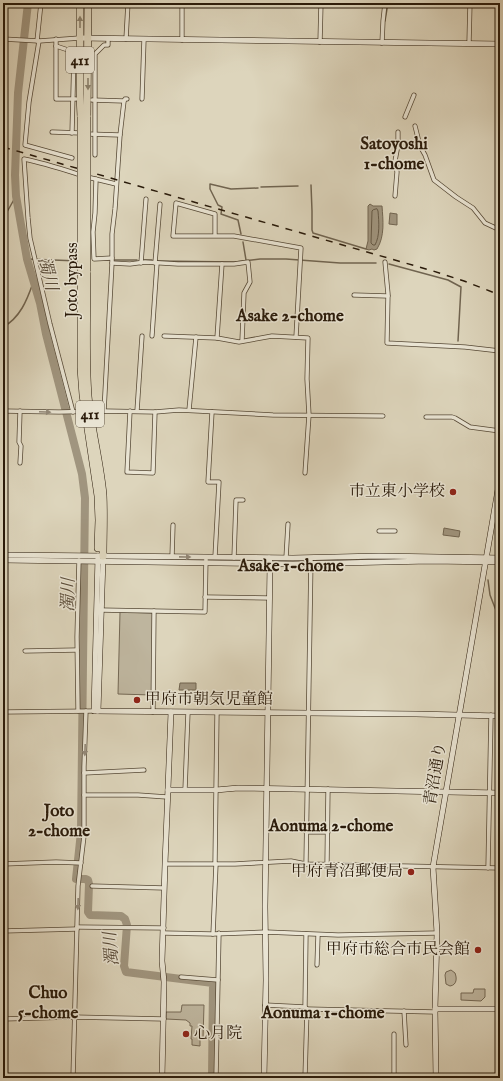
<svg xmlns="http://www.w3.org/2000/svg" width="503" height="1081" viewBox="0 0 503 1081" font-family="'IM FELL English','Noto Serif JP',serif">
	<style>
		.green { fill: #beb59e; stroke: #746854 }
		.water { fill: #a0957f; stroke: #706450 }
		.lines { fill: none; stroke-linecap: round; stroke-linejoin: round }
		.shore { stroke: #645844; stroke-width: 1 }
		.stream { stroke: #706450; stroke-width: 1.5 }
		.river { stroke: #a0957f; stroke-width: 8 }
		.street-casing { stroke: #564936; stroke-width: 5 }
		.secondary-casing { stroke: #291a0a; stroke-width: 6 }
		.highway-casing { stroke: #291a0a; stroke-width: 8 }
		.street { stroke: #e9e4d3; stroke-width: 3.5 }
		.secondary { stroke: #e9e4d3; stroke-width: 5 }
		.highway { stroke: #ddd5bc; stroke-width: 7 }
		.rail { stroke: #291a0a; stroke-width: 1.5; stroke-dasharray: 7 7; stroke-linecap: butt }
		.highway-bridge-casing { stroke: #291a0a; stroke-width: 8; stroke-linecap: butt }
		.highway-bridge { stroke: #ddd5bc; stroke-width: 7 }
		.oneway { fill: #8c816c }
		.oneway2 { fill: #938979 }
		.poi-dot { fill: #8f2418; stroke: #e9e4d3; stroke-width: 1.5 }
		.labels { text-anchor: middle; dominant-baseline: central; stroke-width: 3; stroke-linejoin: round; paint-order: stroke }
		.shield { fill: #e9e4d3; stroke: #635746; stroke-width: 1 }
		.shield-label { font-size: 15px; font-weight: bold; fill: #291a0a }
		.street-label { font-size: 16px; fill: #291a0a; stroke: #e9e4d3 }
		.poi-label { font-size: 16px; fill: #291a0a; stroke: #e9e4d3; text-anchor: end }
		.neighbourhood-label { font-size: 17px; font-weight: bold; fill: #291a0a; stroke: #e9e4d3 }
		.water-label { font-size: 17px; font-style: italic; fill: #594b39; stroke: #e9e4d3 }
	</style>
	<rect width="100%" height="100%" fill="#ddd5bc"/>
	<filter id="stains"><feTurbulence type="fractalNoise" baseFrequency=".005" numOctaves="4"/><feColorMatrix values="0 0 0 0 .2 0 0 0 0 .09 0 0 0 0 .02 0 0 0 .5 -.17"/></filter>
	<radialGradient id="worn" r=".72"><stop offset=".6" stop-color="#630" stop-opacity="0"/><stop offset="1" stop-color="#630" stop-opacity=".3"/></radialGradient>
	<g class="green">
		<polygon points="120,612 152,613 153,614 152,695 118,694"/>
		<path d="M 451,970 L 455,973 C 457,978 457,985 450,986 L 446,984 L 445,975 L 446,972 Z"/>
		<polygon points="474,989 485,989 485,997 481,1001 461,1000 461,993 473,993"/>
		<polygon points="182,1005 204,1005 203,1039 200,1039 200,1046 192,1045 192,1039 191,1039 192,1026 190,1026 190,1023 186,1020 166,1019 166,1012 181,1012"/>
	</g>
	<g class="water">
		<path d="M 370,204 L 373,206 L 382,206 C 383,220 385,236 377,249 L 374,250 L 372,249 L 369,250 L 366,249 L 368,241 L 368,206 Z"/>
		<polygon points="390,213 397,214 397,225 389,224"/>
		<polygon points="444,528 460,531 459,537 443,535"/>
		<polygon points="180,683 196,683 196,690 179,690"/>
	</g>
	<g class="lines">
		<path class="shore" d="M 377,209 L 378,211 C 379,222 380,236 375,245 L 373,245 L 371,243 L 372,211 L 373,210 Z"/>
		<g class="stream">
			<polyline points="385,21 388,3"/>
			<polyline points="311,185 312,211 312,230 313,233 366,249"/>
			<polyline points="261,187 298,186"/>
			<polyline points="3,219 16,196"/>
			<polyline points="241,234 238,220 221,214 222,207 218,205 210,189 210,184 231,189 258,188"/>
			<polyline points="243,242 246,260"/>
			<polyline points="27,259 79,261"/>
			<polyline points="99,260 137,260"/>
			<polyline points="143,260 152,260"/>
			<polyline points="158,261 235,262 260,259 286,259 340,263 376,263"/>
			<polyline points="389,264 448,280 461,287 458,341"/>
			<path d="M 3,327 C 20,318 27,300 33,283"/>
			<polyline points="488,580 490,595 497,613 500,615"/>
		</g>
		<polyline class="river" points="28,3 18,93 15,175 16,196 27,259 40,303 46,334 82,474 85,498 81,832 76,879 86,879 88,880 89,884 88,912 90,915 121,916 125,919 127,925 124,966 126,972 213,983 212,1078"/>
		<g class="street-casing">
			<g id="street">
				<polyline points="3,39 39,41 80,38"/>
				<polyline points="56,39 56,99 76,99"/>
				<polyline points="126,39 128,3"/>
				<polyline points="182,40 182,3"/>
				<polyline points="37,41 41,3"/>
				<polyline points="39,41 29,102 25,145 72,158"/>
				<polyline points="320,42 321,3"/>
				<polyline points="382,43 383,21 385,3"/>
				<polyline points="469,43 470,3"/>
				<polyline points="56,46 71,51 74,54 72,133"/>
				<polyline points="142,99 144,39"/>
				<polyline points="92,100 124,101"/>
				<polyline points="405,117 414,95"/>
				<polyline points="415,126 420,146 425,155 434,180 456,197 473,208 485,223 500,230"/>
				<polyline points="52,132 81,133"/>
				<polyline points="87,134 120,135"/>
				<polyline points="95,155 95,54 104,45 108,45 108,39"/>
				<polyline points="3,156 4,159 3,193"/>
				<polyline points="87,177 116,184"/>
				<polyline points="96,179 95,213 93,232 94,259 112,258"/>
				<polyline points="395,196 397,172 395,161 398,145 398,132"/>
				<polyline points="215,236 215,214 176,203 173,236 234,236 301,248 296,337"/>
				<polyline points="385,262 388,294 387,343 465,347 500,351"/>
				<polyline points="112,263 130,264 145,262 178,264 234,264 248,262 250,282 244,293 242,341"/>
				<polyline points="141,263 146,199"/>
				<polyline points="155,263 160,204"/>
				<polyline points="354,295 388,296"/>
				<polyline points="152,336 157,263"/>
				<polyline points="164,336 217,338 239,342 272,336 308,338 307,379 309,415 305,473"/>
				<polyline points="217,338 222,264"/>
				<polyline points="189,410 196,337"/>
				<polyline points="3,411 59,412 104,411 155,412 179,410 273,415 383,416"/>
				<polyline points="20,411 19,442 21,446 20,463"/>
				<polyline points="104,411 112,263 112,234 115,209 120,135 124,101 125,99 127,99"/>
				<polyline points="130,411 127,472 153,473 155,412"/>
				<polyline points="137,411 142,336"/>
				<path d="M 73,412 L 50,324 L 30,238 L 28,218 L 24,159 C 44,163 62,169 81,175"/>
				<polyline points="212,412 208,482 219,482 215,557"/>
				<polyline points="426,417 452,417 455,418 470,427 500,431"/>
				<polyline points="379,531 395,531"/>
				<polyline points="172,557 173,525"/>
				<polyline points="234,558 236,500 243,500"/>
				<polyline points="286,558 288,524"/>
				<polyline points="205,597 269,598"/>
				<polyline points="100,610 205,612 206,557"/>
				<polyline points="25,651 77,650"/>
				<polyline points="78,711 77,637 79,560"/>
				<polyline points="3,712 94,711"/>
				<polyline points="153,712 154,611"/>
				<polyline points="84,773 144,770"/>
				<polyline points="185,790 188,712"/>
				<polyline points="84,795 138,795 167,797"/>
				<polyline points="306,832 328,832"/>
				<polyline points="3,864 56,862 81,863"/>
				<polyline points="165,864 235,864 291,861 306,864 500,868"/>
				<polyline points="215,864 217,712"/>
				<polyline points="306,864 311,558"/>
				<polyline points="327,864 328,789"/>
				<polyline points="488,868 491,715"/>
				<polyline points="92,886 164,888"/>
				<polyline points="77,927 164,928"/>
				<polyline points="3,931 77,929"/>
				<polyline points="163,933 213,934 266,932 338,935 437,933"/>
				<polyline points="213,934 216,864"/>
				<polyline points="317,965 318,935"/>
				<polyline points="181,977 218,980"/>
				<polyline points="265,1005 305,1007"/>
				<polyline points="307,1009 435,1012"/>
				<polyline points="404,1011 406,1045"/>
				<polyline points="3,1019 73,1017 164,1019"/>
				<polyline points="394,1034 394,1078"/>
				<polyline points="73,1078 78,886 84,836 84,767 86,711"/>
				<polyline points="216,1078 219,933"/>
				<polyline points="305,1078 307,1009 305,1007 306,934"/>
			</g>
		</g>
		<g class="secondary-casing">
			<g id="secondary">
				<polyline points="80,38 500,44"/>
				<polyline points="3,555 293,558 379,556 500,558"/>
				<polyline points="98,556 94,711 416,714 500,716"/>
				<polyline points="3,560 293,564 430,561 500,562"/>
				<polyline points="98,711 103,559"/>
				<polyline points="168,790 216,790 238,788 500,793"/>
				<polyline points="435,1009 500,1009"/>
				<polyline points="162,1078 164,982 162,961 165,864 171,712"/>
				<polyline points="264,1078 266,980 265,907 270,564 269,558"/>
				<polyline points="436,1078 435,1009 437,933 433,867 500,478"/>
			</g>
		</g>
		<g class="highway-casing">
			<g id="highway">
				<polyline points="80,3 80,94 81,117"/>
				<polyline points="87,117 88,3"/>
				<polyline points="81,271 81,368 83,395 98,496 99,520 98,548"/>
				<path d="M 87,271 C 87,312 85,355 88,396 C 91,429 100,462 103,495 C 104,516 103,536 103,556"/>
			</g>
		</g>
		<use href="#street" class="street"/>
		<use href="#secondary" class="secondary"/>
		<use href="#highway" class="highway"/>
		<polyline class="rail" points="3,147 433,271 464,281 500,295"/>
		<g class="highway-bridge-casing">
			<g id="highway-bridge">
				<polyline points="87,117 87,271"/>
				<polyline points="81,271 81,117"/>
			</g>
		</g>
		<use href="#highway-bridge" class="highway-bridge"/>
	</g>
	<defs><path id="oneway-solid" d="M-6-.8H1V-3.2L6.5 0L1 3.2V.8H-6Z"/></defs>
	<g class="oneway">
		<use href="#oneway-solid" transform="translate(80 22) rotate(-90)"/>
		<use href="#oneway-solid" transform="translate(88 84) rotate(90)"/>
	</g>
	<g class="oneway2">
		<use href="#oneway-solid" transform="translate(45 412) rotate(2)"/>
		<use href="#oneway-solid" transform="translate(185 557) rotate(1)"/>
		<use href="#oneway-solid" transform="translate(85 750) rotate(92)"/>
		<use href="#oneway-solid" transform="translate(78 904) rotate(92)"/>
	</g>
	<g class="poi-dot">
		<circle cx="453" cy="492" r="4"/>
		<circle cx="137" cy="700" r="4"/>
		<circle cx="411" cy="872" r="4"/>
		<circle cx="478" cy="950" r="4"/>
		<circle cx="186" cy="1034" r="4"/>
	</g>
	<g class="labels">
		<g class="shield">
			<rect x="66" y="47" width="28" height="26" rx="3"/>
			<rect x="76" y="401" width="28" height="26" rx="3"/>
		</g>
		<g class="shield-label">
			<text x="80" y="60">411</text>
			<text x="90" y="414">411</text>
		</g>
		<g class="street-label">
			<text transform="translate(73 280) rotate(-90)">Joto bypass</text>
			<text transform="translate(436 774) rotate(-80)">青沼通り</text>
		</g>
		<g class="poi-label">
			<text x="445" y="492">市立東小学校</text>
			<text x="145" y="700" text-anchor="start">甲府市朝気児童館</text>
			<text x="403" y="872">甲府青沼郵便局</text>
			<text x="470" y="950">甲府市総合市民会館</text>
			<text x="194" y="1034" text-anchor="start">心月院</text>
		</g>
		<g class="neighbourhood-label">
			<text x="394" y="144">Satoyoshi<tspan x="394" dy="20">1-chome</tspan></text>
			<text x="290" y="316">Asake 2-chome</text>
			<text x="291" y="566">Asake 1-chome</text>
			<text x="59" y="811">Joto<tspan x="59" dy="20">2-chome</tspan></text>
			<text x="331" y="826">Aonuma 2-chome</text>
			<text x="48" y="993">Chuo<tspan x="48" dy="20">5-chome</tspan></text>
			<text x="323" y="1013">Aonuma 1-chome</text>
		</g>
		<g class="water-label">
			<text transform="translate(47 274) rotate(76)">濁川</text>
			<text transform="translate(69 595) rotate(-89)">濁川</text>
			<text transform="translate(112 949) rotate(-95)">濁川</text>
		</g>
	</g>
	<rect width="503" height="1081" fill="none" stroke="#ddd5bc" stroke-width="16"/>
	<rect x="4" y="4" width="495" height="1073" fill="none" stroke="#291a0a" stroke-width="2"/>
	<rect x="8" y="8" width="487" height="1065" fill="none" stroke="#291a0a"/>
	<rect width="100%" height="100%" filter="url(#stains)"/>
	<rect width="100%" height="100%" fill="url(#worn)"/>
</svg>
